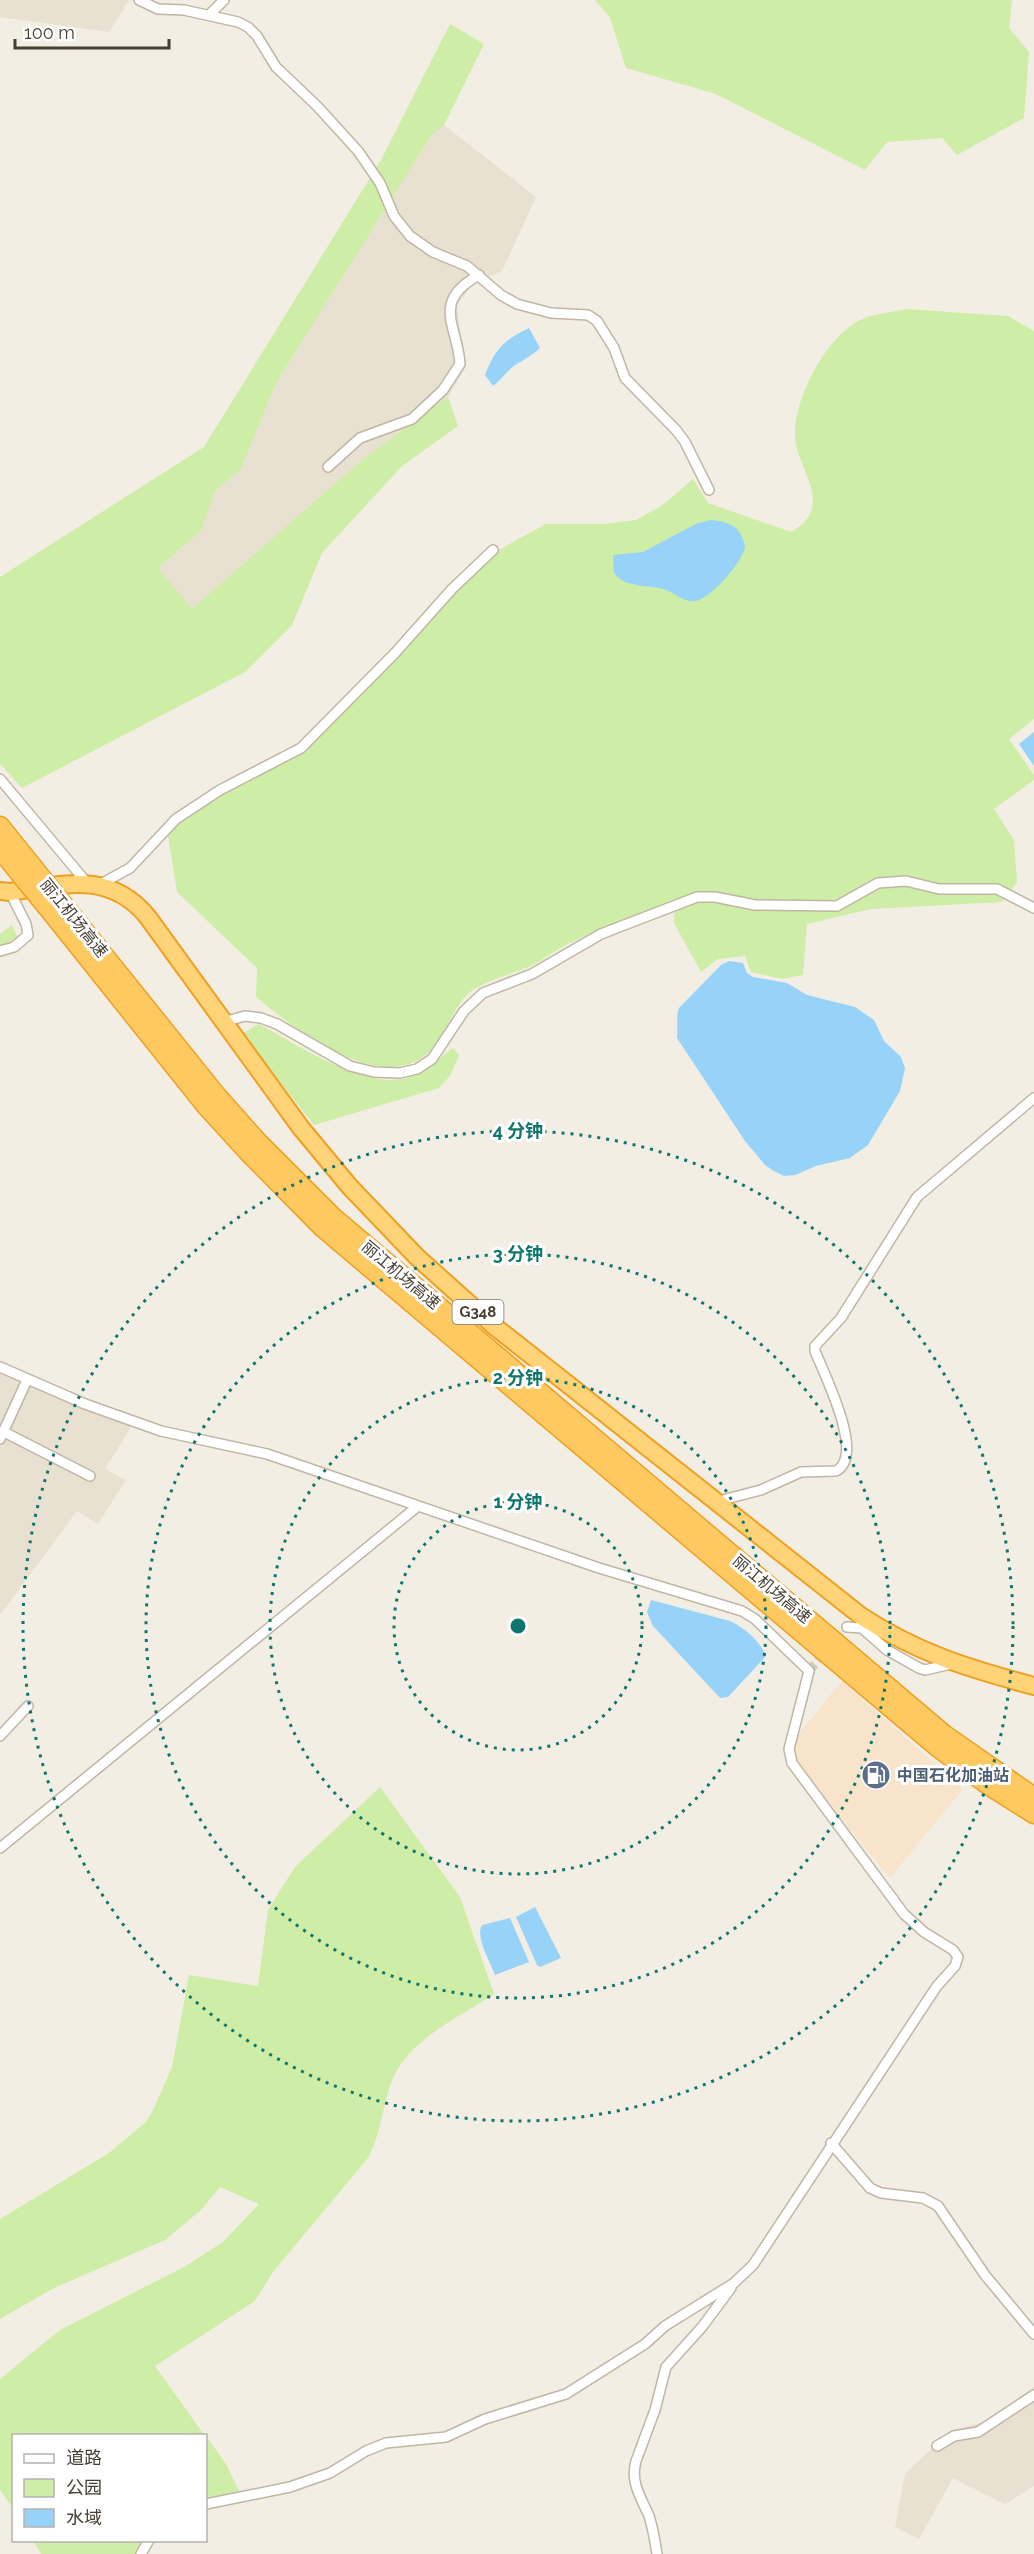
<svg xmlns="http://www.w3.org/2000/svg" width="1034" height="2554" viewBox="0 0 1034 2554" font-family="Raleway,'Noto Sans SC',sans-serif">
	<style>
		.residential { fill: #e8e0d0 }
		.commercial { fill: #f8e4cb }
		.green { fill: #ceeda6 }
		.water { fill: #97d2f8 }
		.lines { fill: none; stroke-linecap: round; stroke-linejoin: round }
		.minor-tunnel { stroke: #d0cbc0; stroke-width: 9; stroke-dasharray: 9 4.5; stroke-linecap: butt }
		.minor-casing { stroke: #c0b6a4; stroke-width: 12 }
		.trunk-casing { stroke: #eea022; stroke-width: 20 }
		.motorway-casing { stroke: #eea022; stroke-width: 21 }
		.minor { stroke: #fff; stroke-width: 9 }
		.trunk { stroke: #ffd479; stroke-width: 16 }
		.motorway { stroke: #ffc962; stroke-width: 18 }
		.motorway-bridge-casing { stroke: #eea022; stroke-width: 21; stroke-linecap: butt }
		.motorway-bridge { stroke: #ffc962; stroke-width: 18 }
		.ring { fill: none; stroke: #0f766e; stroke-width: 3; stroke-dasharray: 3 6 }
		.labels { text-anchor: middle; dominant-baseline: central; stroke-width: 6; stroke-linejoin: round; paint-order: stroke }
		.shield { fill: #fff; stroke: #7e7870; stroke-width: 1.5 }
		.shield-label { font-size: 15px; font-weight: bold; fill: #463e32 }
		.street-label { font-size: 16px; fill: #463e32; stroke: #fff }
		.service-label { font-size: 16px; font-weight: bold; fill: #4e5e75; stroke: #fff; text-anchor: start }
		.centre { fill: #0f766e; stroke: #fff; stroke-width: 3 }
		.ring-label { font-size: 18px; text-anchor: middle; font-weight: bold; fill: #0f766e; stroke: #fff; stroke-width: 6; stroke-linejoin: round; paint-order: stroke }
	</style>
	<rect width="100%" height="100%" fill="#f3eee3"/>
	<g class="residential">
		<polygon points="0,0 129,0 109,32 0,17"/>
		<polygon points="444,125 536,197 502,271 474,283 457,305 465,368 448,397 362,460 192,610 158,568 201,531 215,491 241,469 276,383 432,133"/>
		<polygon points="0,1369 131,1427 105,1469 126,1480 98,1524 77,1511 0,1615"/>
		<polygon points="1034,2387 1034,2486 1005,2504 953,2478 919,2539 895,2527 905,2474 951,2430 981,2423"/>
	</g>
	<polygon class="commercial" points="842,1681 963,1789 890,1878 794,1760 794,1740"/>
	<g class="green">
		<polygon points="595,0 1012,0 1009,28 1029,52 1024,118 957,155 942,138 887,142 865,170 716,94 626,68 610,18"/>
		<polygon points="450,24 484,44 444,125 432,134 276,383 241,469 215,491 201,531 158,568 192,609 362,460 448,397 458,426 402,466 322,553 292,625 245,672 22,788 0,764 0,577 204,447 381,160"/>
		<path d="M 907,309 L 1008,316 L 1034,331 L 1034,719 L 1009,739 L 1034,775 L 1034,780 L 994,809 L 1014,840 L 1017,882 L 1002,902 L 871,909 L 807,924 L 803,975 L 781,979 L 751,972 L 745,956 L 718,959 L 701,972 L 674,923 L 675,899 C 639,914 601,927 566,945 C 554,951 543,960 531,966 C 513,974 493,978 476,988 C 453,1001 449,1032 431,1050 C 383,1099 295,1029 256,997 L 257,968 L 177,892 L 167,830 L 222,793 L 303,750 L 454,591 L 495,552 L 546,524 L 604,524 L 636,520 L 663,505 L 693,479 L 708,503 L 791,532 C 838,505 795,469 795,434 C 795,396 827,335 862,319 C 876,313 893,312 907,309 Z"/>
		<polygon points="12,925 18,938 0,947 0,934"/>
		<path d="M 259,1024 C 296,1044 373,1096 415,1075 C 428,1068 441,1057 453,1048 L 459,1055 L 450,1076 L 439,1088 L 314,1125 L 242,1034 Z"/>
		<path d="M 380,1787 L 460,1897 L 494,1994 C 458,2018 407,2040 391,2083 C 382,2109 381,2134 368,2158 L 273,2272 L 255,2301 L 155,2366 L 205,2436 L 14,2436 L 13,2508 L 0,2490 L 0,2379 L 60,2330 L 184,2267 L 223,2242 L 259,2204 L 220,2187 L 201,2210 L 165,2240 L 54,2288 L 0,2319 L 0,2219 L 109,2153 L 145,2123 L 153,2110 L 172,2067 L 189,1975 L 258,1986 L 268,1910 L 295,1867 Z"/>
		<polygon points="206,2436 226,2464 239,2491 206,2500"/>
		<polygon points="33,2541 143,2541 135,2554 41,2554"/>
	</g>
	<g class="water">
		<path d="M 529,328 L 540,348 C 532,355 524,360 515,365 C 509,369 501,380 493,386 L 485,375 C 496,348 503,341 529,328 Z"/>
		<path d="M 710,520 C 729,521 742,527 745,547 C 742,563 712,597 696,601 C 685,603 675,593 666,590 C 650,584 625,589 614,573 L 613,555 L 643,552 L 696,524 Z"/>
		<polygon points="1034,732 1034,766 1019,744"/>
		<path d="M 729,961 L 743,963 L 747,973 L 753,977 L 787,983 L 807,995 L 855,1007 L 874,1020 L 884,1041 L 901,1057 L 905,1068 L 900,1091 L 868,1145 L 850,1158 L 816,1166 L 795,1175 L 784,1176 L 774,1171 L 765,1165 L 745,1141 L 677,1038 C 678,1030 676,1013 679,1008 L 721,965 Z"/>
		<path d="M 651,1600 L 730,1621 C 746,1629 759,1640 766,1656 L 728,1697 L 720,1698 L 653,1626 L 647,1612 Z"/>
		<polygon points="535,1907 561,1958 540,1967 537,1965 516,1917"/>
		<path d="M 510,1918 L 529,1962 L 495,1975 C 490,1961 475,1938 482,1925 Z"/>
	</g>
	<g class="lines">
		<polyline class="minor-tunnel" points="809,1671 847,1627"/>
		<g class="minor-casing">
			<g id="minor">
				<polyline points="139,0 158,9 184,10 238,22 248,27 257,36 276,67 317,106 358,151 380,183 394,216 410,236 433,252 467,266 501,295 517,304 551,313 588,315 597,321 614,348 625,378 676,430 685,442 709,490"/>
				<polyline points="209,15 224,0"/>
				<path d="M 328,467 L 360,438 L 412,419 L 443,390 L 460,364 C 458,326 430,302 479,275"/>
				<polyline points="0,779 87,883"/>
				<polyline points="99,885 130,868 176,819 220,790 301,748 395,653 452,589 493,550"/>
				<polyline points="0,951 14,947 28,935 26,924 10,892"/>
				<polyline points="223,1022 245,1016 261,1018 277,1024 350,1066 374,1072 400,1073 417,1069 432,1059 464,1011 483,993 532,974 601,934 697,897 715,897 755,905 837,906 878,883 906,881 939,889 997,889 1034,908"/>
				<polyline points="0,1367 85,1404 161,1431 267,1454 599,1568 742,1611 755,1619 809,1671 789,1749 792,1763 904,1914 924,1932 953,1950 958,1957 955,1966 937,1986 753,2265 734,2283 665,2326 645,2344 566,2394 485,2419 446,2437 386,2443 366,2451 330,2473 290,2487 206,2504"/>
				<polyline points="4,1432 90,1476"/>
				<polyline points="0,1439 27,1380"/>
				<path d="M 719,1504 L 726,1499 L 761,1490 L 801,1472 L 836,1471 C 866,1456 824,1374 815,1351 L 815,1346 L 841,1318 L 917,1197 L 1034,1098"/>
				<polyline points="847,1627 862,1628 887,1650 919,1668 925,1670 951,1664"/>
				<polyline points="0,1736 28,1706"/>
				<polyline points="0,1848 418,1506"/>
				<polyline points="831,2143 870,2188 881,2193 923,2198 938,2206 985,2275 1034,2334"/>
				<polyline points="937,2446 954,2436 978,2432 1034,2395"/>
				<polyline points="141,2554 149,2540"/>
				<path d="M 657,2554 C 655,2541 653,2528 649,2516 C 641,2497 630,2483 636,2461 L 655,2410 L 666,2367 L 702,2327 L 731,2288"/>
			</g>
		</g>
		<g class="trunk-casing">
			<path id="trunk" d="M 0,891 L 10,892 C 63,885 108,870 147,916 L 301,1128 L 350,1187 L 417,1257 L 494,1326 L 861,1616 C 917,1653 970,1669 1034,1686"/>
		</g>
		<g class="motorway-casing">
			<g id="motorway">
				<polyline points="0,826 33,867"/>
				<polyline points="0,849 20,874"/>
				<polyline points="62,903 217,1096 258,1142 333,1217 945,1735 1034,1797"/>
				<polyline points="47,907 206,1106 248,1152 323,1228 936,1746 988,1785 1034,1814"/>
			</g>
		</g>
		<use href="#minor" class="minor"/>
		<use href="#trunk" class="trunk"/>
		<use href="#motorway" class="motorway"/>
		<g class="motorway-bridge-casing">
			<g id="motorway-bridge">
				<polyline points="33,867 62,903"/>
				<polyline points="20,874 47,907"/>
			</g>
		</g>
		<use href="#motorway-bridge" class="motorway-bridge"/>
	</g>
	<g class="ring">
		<circle cx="518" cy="1626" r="124"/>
		<circle cx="518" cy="1626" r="248"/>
		<circle cx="518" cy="1626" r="372"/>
		<circle cx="518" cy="1626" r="495"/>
	</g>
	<defs>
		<g id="fuel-disc" transform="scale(1.5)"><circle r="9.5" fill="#5c6f8a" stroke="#fff"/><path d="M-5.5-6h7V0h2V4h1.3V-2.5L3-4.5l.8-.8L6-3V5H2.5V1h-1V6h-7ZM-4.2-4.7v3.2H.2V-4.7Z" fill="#fff"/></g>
	</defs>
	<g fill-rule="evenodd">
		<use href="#fuel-disc" x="876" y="1775"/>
	</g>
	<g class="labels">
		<rect class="shield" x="452.5" y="1300" width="51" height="24" rx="4.5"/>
		<g class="shield-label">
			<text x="478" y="1312">G348</text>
		</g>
		<g class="street-label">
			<text transform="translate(74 918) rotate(51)">丽江机场高速</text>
			<text transform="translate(401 1275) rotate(40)">丽江机场高速</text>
			<text transform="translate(772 1589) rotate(40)">丽江机场高速</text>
		</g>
		<g class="service-label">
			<text x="897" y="1775">中国石化加油站</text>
		</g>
	</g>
	<circle cx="518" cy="1626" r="9" class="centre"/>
	<g class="ring-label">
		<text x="518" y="1137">4 分钟</text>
		<text x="518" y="1260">3 分钟</text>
		<text x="518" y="1384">2 分钟</text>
		<text x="518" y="1508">1 分钟</text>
	</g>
	<rect x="12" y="2434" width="195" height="108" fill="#ffffff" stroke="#b5b2ad" stroke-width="1.5"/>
	<rect x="24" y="2454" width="30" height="9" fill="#ffffff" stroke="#b5b2ad" stroke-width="1.5"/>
	<text x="66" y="2464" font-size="18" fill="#463e32">道路</text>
	<rect x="24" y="2479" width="30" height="18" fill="#ceeda6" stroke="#b5b2ad" stroke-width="1.5"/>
	<text x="66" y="2494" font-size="18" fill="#463e32">公园</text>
	<rect x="24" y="2509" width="30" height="18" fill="#97d2f8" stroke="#b5b2ad" stroke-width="1.5"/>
	<text x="66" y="2524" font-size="18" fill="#463e32">水域</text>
	<path d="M15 39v9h154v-9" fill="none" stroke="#463e32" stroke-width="3"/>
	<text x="24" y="39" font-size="18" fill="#463e32" stroke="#ffffff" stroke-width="4.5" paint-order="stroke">100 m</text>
</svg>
